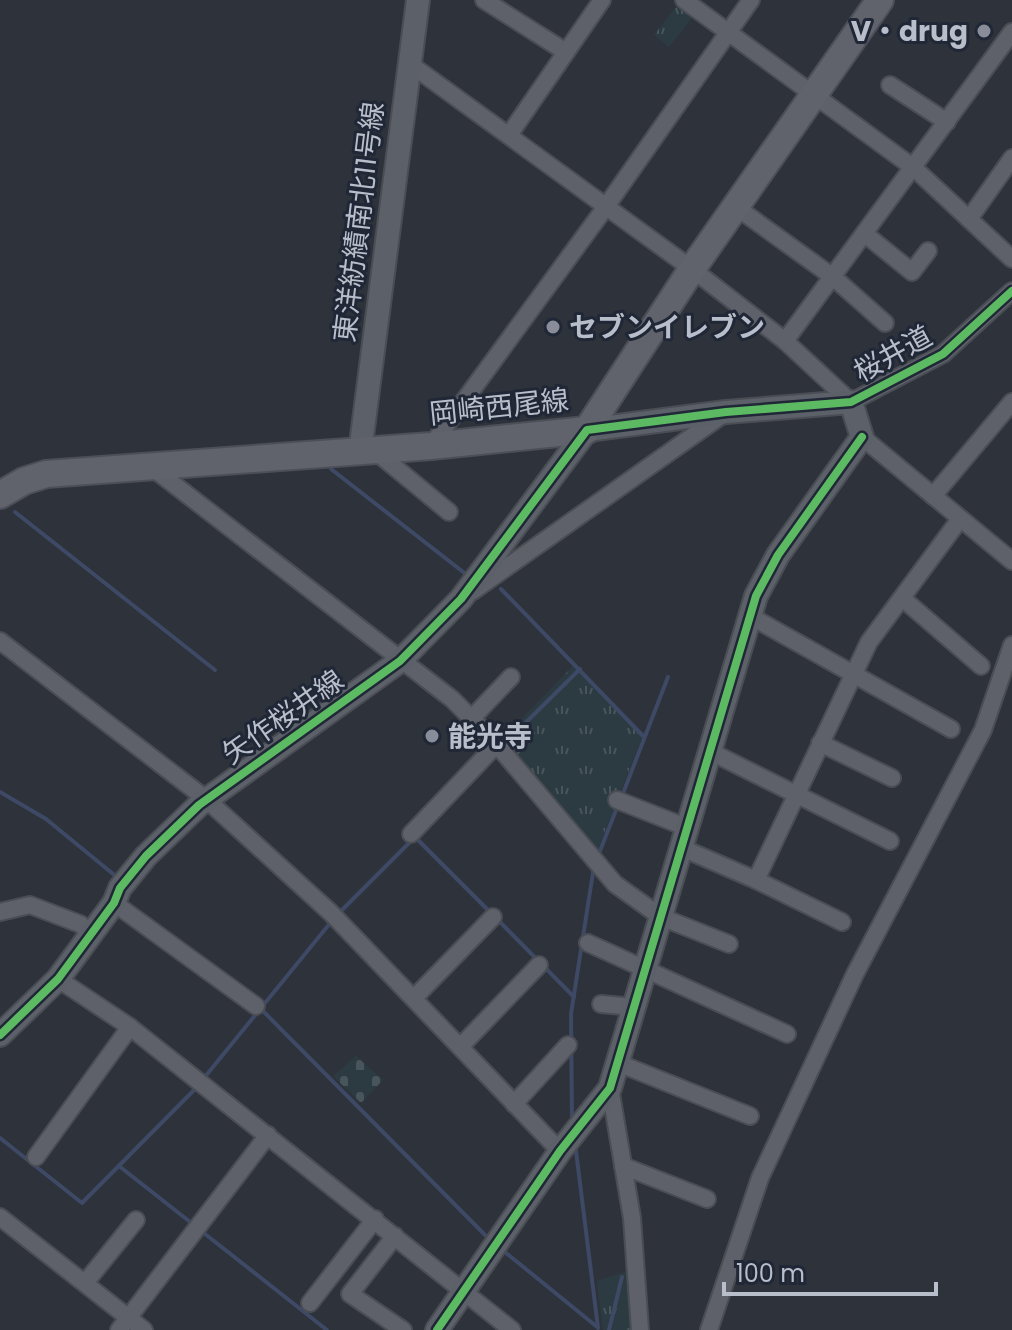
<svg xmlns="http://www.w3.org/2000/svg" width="1012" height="1330" viewBox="0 0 1012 1330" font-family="Poppins,'Noto Sans JP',sans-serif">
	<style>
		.grass { fill: url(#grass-tufts) }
		.cemetery { fill: url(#cemetery-stones) }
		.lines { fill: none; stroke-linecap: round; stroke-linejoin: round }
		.stream { stroke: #3d4965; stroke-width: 4 }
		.street-casing { stroke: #4a4d54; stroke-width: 20 }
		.secondary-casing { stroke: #4a4d54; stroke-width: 26 }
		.primary-casing { stroke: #4c4f58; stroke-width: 30 }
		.street { stroke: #5e6169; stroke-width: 16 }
		.secondary { stroke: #5c6068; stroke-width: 22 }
		.primary { stroke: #60636b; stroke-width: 26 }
		.cycleway-casing { stroke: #202736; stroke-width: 13 }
		.cycleway { stroke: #5cba63; stroke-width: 8 }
		.poi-dot { fill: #888d99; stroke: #202736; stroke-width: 3 }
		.labels { text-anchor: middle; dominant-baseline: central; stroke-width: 6; stroke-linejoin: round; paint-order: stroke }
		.poi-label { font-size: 28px; font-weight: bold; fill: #b9becb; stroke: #202736; text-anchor: start }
		.street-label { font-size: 28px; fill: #b9becb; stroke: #202736 }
	</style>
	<defs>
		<pattern id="grass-tufts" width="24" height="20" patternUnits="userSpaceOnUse" patternTransform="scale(2)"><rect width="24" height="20" fill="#2b3b41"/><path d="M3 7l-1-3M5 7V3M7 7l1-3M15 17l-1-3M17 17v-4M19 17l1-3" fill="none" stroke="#48565b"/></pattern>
		<pattern id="cemetery-stones" width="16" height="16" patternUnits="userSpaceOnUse" patternTransform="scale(2)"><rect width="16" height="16" fill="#2b3b41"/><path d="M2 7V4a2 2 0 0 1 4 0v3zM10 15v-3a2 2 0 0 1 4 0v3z" fill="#48565b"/></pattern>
	</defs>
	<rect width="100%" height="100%" fill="#2e323b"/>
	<g class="grass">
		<polygon points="679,3 694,15 669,47 654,35"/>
		<polygon points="575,664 642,737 594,859 496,745"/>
		<polygon points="631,1270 637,1330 603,1330 597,1281"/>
	</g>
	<polygon class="cemetery" points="356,1056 383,1080 361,1103 333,1076"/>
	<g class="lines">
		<g class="stream">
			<polyline points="331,469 467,575"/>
			<polyline points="15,512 215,670"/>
			<polyline points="501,589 644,737"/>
			<polyline points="502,746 580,669"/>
			<polyline points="0,792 46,819 118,878"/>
			<polyline points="622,796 668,677"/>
			<polyline points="598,856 618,805"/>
			<polyline points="337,915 415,837 491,913"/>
			<polyline points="498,920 574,997"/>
			<polyline points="260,1008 490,1240"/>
			<polyline points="204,1078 331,922"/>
			<polyline points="572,1123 571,1014 594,866"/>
			<polyline points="0,1138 82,1203 197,1087"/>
			<polyline points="575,1143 598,1328"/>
			<polyline points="119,1166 194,1225"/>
			<polyline points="200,1230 327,1330"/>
			<polyline points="500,1248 596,1326"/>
			<polyline points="609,1330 622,1277"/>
		</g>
		<g class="street-casing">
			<g id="street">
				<polyline points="484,0 566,52"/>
				<polyline points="684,0 914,168 1012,259"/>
				<polyline points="410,64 692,269 785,341 851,402 943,354 1012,291"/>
				<polyline points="890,85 947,122"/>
				<polyline points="509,135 602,0"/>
				<polyline points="736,207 833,277 885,323"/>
				<polyline points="969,219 1012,158"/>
				<polyline points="865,234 912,272 928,251"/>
				<polyline points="785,341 1012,32"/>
				<polyline points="862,437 1012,561"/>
				<polyline points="431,446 605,208 751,0"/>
				<polyline points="375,451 449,512"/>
				<polyline points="150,466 452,699 492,739 615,884 661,917 729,944"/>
				<polyline points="933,496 1012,402"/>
				<polyline points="473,591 725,413"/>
				<polyline points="902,598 981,666"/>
				<polyline points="750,616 951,729"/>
				<polyline points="0,641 206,799 331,913 560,1151"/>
				<polyline points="472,718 511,677"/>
				<polyline points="820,743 892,778"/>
				<polyline points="711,752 890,841"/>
				<polyline points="617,800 688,828"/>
				<polyline points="411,834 496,745"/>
				<polyline points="682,848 756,880 842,922"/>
				<polyline points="756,880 869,642 960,519"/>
				<polyline points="114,903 256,1006"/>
				<polyline points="0,912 30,905 80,924 92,933"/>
				<polyline points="588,943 787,1034"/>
				<polyline points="58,979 130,1027 512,1330"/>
				<polyline points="414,998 493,917"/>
				<polyline points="601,1004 634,1007"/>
				<polyline points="460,1047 539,965"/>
				<polyline points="618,1063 750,1116"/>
				<polyline points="610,1088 632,1218 640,1330"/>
				<polyline points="514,1104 568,1045"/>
				<polyline points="36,1157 130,1027"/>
				<polyline points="623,1166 707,1199"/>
				<polyline points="0,1217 144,1330"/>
				<polyline points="395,1236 350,1294 403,1330"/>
				<polyline points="85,1283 136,1220"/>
				<polyline points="310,1303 375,1219"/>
				<polyline points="119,1330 268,1135"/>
				<polyline points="709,1330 760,1178 855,974 983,730 1012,645"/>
			</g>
		</g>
		<g class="secondary-casing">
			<g id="secondary">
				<polyline points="360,452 418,0"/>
				<polyline points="0,1035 58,979 114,903 120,888 146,856 199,805 400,661 461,599 587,430 726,412 851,402 862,437 778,555 756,596 610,1088 560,1151 437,1330"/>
			</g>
		</g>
		<g class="primary-casing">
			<polyline id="primary" points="0,495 24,481 46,474 431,446 587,430 692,269 880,0"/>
		</g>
		<use href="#street" class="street"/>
		<use href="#secondary" class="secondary"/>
		<use href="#primary" class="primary"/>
		<g class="cycleway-casing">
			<g id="cycleway">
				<polyline points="0,1035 58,979 114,903 120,888 146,856 199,805 400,661 461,599 587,430 726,412 851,402 943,354 1012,291"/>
				<polyline points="437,1330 560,1151 610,1088 756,596 778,555 862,437"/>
			</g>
		</g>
		<use href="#cycleway" class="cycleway"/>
	</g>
	<g class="poi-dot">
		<circle cx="984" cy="31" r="8"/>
		<circle cx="553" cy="327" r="8"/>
		<circle cx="432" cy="736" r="8"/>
	</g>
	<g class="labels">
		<g class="poi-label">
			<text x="968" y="31" text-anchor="end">V・drug</text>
			<text x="569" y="327">セブンイレブン</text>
			<text x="448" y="736">能光寺</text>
		</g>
		<g class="street-label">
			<text transform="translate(359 222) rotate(-83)">東洋紡績南北11号線</text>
			<text transform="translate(893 354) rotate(-29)">桜井道</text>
			<text transform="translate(499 407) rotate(-6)">岡崎西尾線</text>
			<text transform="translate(283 717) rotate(-35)">矢作桜井線</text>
		</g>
	</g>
	<path d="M724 1282v12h212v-12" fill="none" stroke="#b9becb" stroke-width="4"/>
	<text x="736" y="1282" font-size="24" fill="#b9becb" stroke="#202736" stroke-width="6" paint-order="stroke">100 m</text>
</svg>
